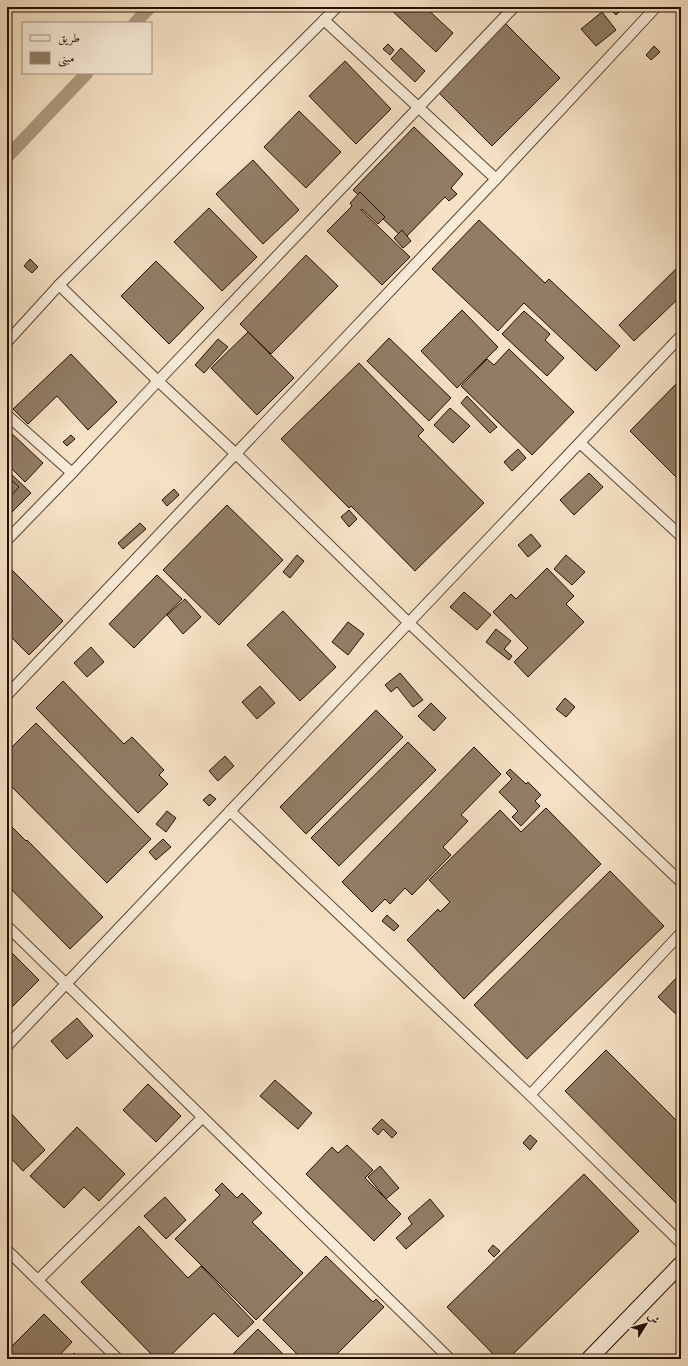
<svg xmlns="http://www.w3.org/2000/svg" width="688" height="1366" viewBox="0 0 688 1366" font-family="'IM FELL DW Pica',Amiri,serif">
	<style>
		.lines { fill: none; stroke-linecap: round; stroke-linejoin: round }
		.canal { stroke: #ae9a81; stroke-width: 13 }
		.building { fill: #917d66; stroke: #251000 }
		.street-casing { stroke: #594431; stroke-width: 12 }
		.secondary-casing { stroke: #251000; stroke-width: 17 }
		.street { stroke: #f8ecd9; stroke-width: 10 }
		.secondary { stroke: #f8ecd9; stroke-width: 15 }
	</style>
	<rect width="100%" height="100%" fill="#f5e1c4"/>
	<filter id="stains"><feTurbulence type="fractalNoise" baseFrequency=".005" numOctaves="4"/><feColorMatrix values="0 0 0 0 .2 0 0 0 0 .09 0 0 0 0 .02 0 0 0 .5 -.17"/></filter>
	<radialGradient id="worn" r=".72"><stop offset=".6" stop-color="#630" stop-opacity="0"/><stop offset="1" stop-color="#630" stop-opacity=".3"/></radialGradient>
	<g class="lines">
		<g class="canal">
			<polyline points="135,23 150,7"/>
			<polyline points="7,157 87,73"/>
		</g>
	</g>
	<g class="building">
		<polygon points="391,7 425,7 453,33 436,52 389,8"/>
		<polygon points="608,7 624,7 616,15"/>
		<polygon points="602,12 616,30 596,46 581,29"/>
		<polygon points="505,23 560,78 492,146 437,91"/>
		<polygon points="388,44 394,50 390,55 383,49"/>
		<polygon points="654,46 660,52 651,60 646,55"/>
		<polygon points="401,48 425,71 415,82 391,59"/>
		<polygon points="345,61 391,109 356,144 309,96"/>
		<polygon points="299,111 341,152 306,188 264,147"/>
		<polygon points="414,127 463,174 451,188 457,194 449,201 445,197 404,239 353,190"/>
		<polygon points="253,160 299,210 263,244 216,194"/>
		<polygon points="360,192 385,217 378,224 362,209 361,210 410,257 382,285 327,231 352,206 350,203"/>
		<polygon points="209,208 257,257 222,291 174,242"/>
		<polygon points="479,220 545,283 549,279 620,346 596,371 524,303 498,331 432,269"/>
		<polygon points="402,230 411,241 403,248 394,238"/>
		<polygon points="306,255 338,286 271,354 240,324"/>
		<polygon points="30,259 38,267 32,273 24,266"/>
		<polygon points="156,261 204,308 169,344 121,296"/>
		<polygon points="681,264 681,296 634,341 619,325"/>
		<polygon points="462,310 498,347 457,388 421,351"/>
		<polygon points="524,311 550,334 545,340 564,358 547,376 502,334"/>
		<polygon points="248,332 294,378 257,415 211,368"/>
		<polygon points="389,338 451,398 429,421 367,361"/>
		<polygon points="218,339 228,347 204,373 195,365"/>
		<polygon points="509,349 574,412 532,455 461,386 487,359 494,365"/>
		<polygon points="71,354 117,402 88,430 57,396 28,424 13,409"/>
		<polygon points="359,363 424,430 418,436 484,503 415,571 351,506 349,508 281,439"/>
		<polygon points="681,379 681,482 630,431"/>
		<polygon points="467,396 497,427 490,433 461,403"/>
		<polygon points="450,408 470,426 453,443 434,425"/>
		<polygon points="8,430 43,463 25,482 7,464 7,431"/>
		<polygon points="71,435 75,439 67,446 63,442"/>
		<polygon points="518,449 526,458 512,471 504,462"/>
		<polygon points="7,470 31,493 7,517"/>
		<polygon points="589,473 603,487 574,515 560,500"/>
		<polygon points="7,476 19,487 7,500"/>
		<polygon points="174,489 179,495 167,506 162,500"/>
		<polygon points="227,505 283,560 219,625 163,570"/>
		<polygon points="349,510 357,519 349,527 341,517"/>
		<polygon points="140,523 146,529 123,549 118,543"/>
		<polygon points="531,534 541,546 528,557 518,545"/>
		<polygon points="297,555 304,561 290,578 283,572"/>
		<polygon points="566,555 585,572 572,585 554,569"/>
		<polygon points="8,566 63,621 29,655 7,633 7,568"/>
		<polygon points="547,568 574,596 566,604 584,622 528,677 514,662 528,648 493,612 511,594 516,599"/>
		<polygon points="157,575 182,599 134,648 109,624"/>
		<polygon points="464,592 491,615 477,630 450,607"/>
		<polygon points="185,599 201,617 183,634 167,615"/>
		<polygon points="283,611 336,667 300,701 247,645"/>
		<polygon points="348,622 364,634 348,655 332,642"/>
		<polygon points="496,629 511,641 504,649 512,656 509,660 486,642"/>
		<polygon points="91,647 104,662 87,677 74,663"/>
		<polygon points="400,673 423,700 413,707 397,687 391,692 385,685"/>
		<polygon points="63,681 124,744 132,737 164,770 159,775 168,784 138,813 36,708"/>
		<polygon points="260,686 275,703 257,719 242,702"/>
		<polygon points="565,698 575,707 566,717 556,709"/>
		<polygon points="431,703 446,718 434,731 418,716"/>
		<polygon points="376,710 403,737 306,834 280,807"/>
		<polygon points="36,723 151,839 107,883 7,782 7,752"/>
		<polygon points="408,742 436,770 339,866 311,838"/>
		<polygon points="474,747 501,774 461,815 468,821 443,847 451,855 412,895 405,888 390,904 385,899 372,912 342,882"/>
		<polygon points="225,756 234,766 218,781 209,771"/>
		<polygon points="510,769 526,784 528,782 541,795 535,801 540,806 521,826 512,817 518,811 499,792 512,779 506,773"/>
		<polygon points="210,794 216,799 209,806 203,800"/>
		<polygon points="546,808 601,864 464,999 407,940 438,909 440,912 450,902 429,880 500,810 521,832"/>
		<polygon points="167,811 176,818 166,832 156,824"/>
		<polygon points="7,822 26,841 27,840 103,917 70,949 7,885"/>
		<polygon points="163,839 171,847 156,860 149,852"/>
		<polygon points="610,871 664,926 527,1059 474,1005"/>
		<polygon points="387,915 399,926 394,931 382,921"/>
		<polygon points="7,948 39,980 7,1012"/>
		<polygon points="681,973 681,1019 658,997"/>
		<polygon points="77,1018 93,1036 67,1059 51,1041"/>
		<polygon points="606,1050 681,1125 681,1208 565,1091"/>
		<polygon points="275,1080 312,1113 298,1129 260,1096"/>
		<polygon points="148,1084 181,1116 156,1142 123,1110"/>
		<polygon points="7,1109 45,1150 23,1171 7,1154"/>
		<polygon points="382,1119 397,1133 392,1138 383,1129 378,1135 372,1129"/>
		<polygon points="77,1127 125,1174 99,1201 84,1187 64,1208 30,1176"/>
		<polygon points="530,1135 537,1141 530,1150 523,1143"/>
		<polygon points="347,1145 373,1170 365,1178 401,1214 374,1241 306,1174 332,1147 338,1153"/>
		<polygon points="380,1166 399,1188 386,1199 368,1177"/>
		<polygon points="584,1174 639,1231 508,1359 498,1359 447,1307"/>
		<polygon points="222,1183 237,1198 242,1193 262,1213 252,1222 303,1273 256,1320 175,1239 220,1195 215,1190"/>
		<polygon points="165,1197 186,1220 166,1239 144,1216"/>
		<polygon points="430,1199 444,1216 406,1249 396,1238 412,1224 408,1218"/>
		<polygon points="139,1226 188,1278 201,1266 254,1322 238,1337 214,1313 167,1359 156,1359 81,1282"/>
		<polygon points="493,1245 500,1251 494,1257 488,1251"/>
		<polygon points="326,1256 373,1302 376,1299 384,1307 332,1359 302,1359 263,1320"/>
		<polygon points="44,1314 72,1342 56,1359 7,1359 7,1351"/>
		<polygon points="258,1329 288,1359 228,1359"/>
		<polygon points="74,1353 79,1359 68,1359"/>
	</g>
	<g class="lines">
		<g class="street-casing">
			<g id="street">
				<polyline points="324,20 496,179"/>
				<polyline points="59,285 158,381 236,454 409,623 681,882"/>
				<polyline points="7,342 59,285 337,7"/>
				<polyline points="7,415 72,473"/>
				<polyline points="580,443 681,536"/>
				<polyline points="7,540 72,473 158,381 514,7"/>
				<polyline points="7,695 496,179 656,7"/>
				<polyline points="230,811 530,1095 681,1243"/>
				<polyline points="7,926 450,1359"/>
				<polyline points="7,1046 681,336"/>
				<polyline points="530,1095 681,933"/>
				<polyline points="7,1250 118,1359"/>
				<polyline points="38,1280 202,1118"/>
			</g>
		</g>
		<g class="secondary-casing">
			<polyline id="secondary" points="589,1359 681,1264"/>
		</g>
		<use href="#street" class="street"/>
		<use href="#secondary" class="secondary"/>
	</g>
	<rect width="688" height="1366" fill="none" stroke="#f5e1c4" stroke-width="24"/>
	<rect x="8" y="8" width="672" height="1350" fill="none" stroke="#251000" stroke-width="2"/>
	<rect x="12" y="12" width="664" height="1342" fill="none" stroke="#251000"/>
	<rect x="22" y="22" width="130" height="52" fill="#f8ecd9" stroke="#a49482"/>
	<rect x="30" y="35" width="20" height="6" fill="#f8ecd9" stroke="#a49482"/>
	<text x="58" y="42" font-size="12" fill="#251000">طريق</text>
	<rect x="30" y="52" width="20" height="12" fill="#917d66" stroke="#a49482"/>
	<text x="58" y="62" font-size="12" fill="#251000">مبنى</text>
	<g transform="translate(646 1324) rotate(53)" stroke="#f8ecd9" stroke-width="3" paint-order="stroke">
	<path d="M0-3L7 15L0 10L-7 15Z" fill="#251000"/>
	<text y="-6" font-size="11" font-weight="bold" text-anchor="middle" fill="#251000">ش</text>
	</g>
	<rect width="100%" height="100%" filter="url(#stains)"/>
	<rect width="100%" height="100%" fill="url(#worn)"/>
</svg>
